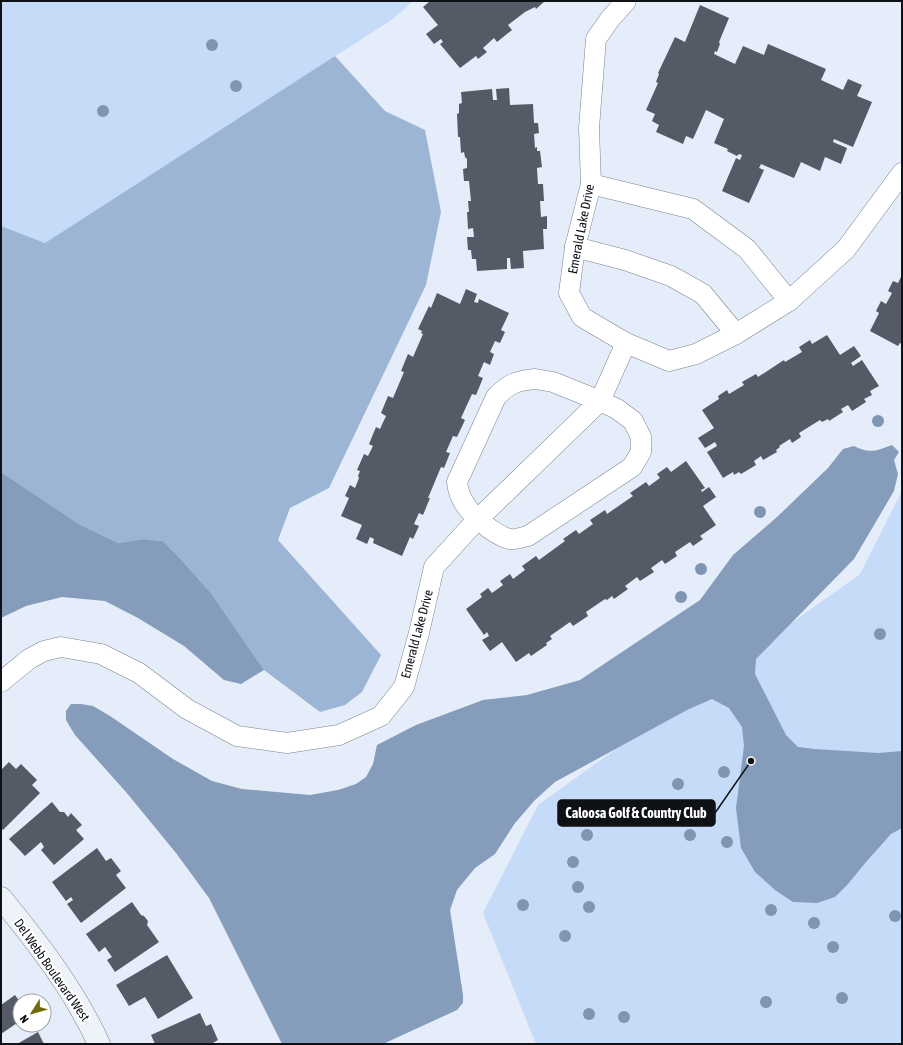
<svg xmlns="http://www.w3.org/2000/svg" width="903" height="1045" viewBox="0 0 903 1045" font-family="'Asap Condensed',sans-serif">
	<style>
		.green { fill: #c5dbf8 }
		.forest { fill: #9db5d4 }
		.water { fill: #859cba }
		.building { fill: #545b66 }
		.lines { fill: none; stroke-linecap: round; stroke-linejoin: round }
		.street-casing { stroke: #7b838e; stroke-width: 21 }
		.secondary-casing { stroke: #7b838e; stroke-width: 23 }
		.street { stroke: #fff; stroke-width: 20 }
		.secondary { stroke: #eef3f9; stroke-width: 22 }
		.tree { fill: #7f96b2 }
		.labels { text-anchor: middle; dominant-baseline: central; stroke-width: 4; stroke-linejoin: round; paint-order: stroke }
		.street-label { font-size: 13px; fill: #0e1116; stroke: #fff }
		.leader { fill: none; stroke: #0e1116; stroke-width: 1.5 }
		.callout-dot { fill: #0e1116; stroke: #fff; stroke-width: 1.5 }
		.callout { fill: #0e1116; stroke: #0e1116; stroke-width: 1.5 }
		.callout-label { font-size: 14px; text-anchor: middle; font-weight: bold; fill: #fff }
	</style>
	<rect width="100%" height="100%" fill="#e4edf9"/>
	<g class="green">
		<polygon points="1,1 413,1 393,19 45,243 1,226"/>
		<polygon points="902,491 902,1044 536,1044 483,913 538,805 860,574"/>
	</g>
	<polygon class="forest" points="335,56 385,111 425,130 441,212 426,285 329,488 290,508 278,540 381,655 362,692 345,705 320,712 264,670 211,593 178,556 163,541 143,539 118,543 79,524 1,472 1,226 45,243"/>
	<g class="water">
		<path d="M 892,445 L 899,452 L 894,460 L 898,474 L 894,491 L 854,559 L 756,659 L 755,674 L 786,735 L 798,747 L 815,749 L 878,753 L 902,751 L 902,828 L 891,834 L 866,862 L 848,884 L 835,897 L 817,903 L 793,902 L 775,890 L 755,872 L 741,848 L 736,808 L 744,746 L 742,727 L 729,708 L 712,699 L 687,710 L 555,782 L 535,800 L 515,823 L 495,854 L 475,868 L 457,890 L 450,910 L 463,995 L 463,1003 L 457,1010 L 383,1044 L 282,1044 L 209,898 L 176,853 L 126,792 L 75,735 L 66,720 L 66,711 L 71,704 L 81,704 L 93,706 L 110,716 L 173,759 L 212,781 L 242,789 L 310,795 L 338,790 L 356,784 L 366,777 L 373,764 L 377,745 L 416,725 L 483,700 L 527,695 L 580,680 L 700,600 L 733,555 L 777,517 L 828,468 L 843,449 L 854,446 C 870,454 876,451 892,445 Z"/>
		<polygon points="1,472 79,524 118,543 143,539 163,541 178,556 211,593 264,670 241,684 224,680 184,646 138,618 105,601 62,597 26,606 1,618"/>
	</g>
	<g class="building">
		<polygon points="430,1 545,1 536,9 535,7 525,12 508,25 512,30 497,42 494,38 483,48 487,52 478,59 476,56 460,68 440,44 443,42 441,39 434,44 426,34 438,25 423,7"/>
		<polygon points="700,5 729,18 719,42 720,44 717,52 715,51 714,54 735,64 743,46 764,55 768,44 826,69 821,80 843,90 848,79 862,85 857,96 872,102 853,147 834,139 833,142 847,148 841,164 825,157 820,171 801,162 794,178 761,164 759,168 764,170 749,203 722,191 736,158 740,160 742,155 739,154 737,156 727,151 728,149 714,143 724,119 706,110 693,139 686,136 683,144 656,132 659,125 652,121 655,114 646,110 658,83 656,82 659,74 658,73 675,37 685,42"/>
		<polygon points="509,88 510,105 533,104 534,123 538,123 539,133 534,134 535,148 537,147 537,151 540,151 542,167 537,168 538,184 543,184 544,201 540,201 541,217 547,216 547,229 543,229 544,249 523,251 524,268 511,269 510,258 507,258 507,269 477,271 476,259 472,259 471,250 468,250 467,237 474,237 473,228 468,229 467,212 469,212 468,201 471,201 469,181 464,181 463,169 467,168 467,159 465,157 464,152 461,153 460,137 458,137 457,114 459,113 459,104 462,103 461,92 492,89 493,100 497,100 496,89"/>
		<polygon points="902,275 902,344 900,343 898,346 870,331 879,313 876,311 881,301 886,304 892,293 888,291 893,281 898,283"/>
		<polygon points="466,289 477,294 474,302 478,303 479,299 509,313 501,330 505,332 500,343 495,341 490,352 494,354 490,365 484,362 478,376 483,378 476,395 472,394 461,418 465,420 457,437 453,436 446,452 450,453 444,468 441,467 428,498 430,498 423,515 419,513 414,524 419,526 413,539 410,537 402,556 373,543 374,539 370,537 367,544 356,539 362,525 341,516 349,498 345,496 350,485 355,488 359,478 358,476 360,471 357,470 364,454 368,456 373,446 369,444 376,427 380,429 386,416 381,413 388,396 393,398 404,372 401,371 408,354 413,357 423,334 421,333 422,331 418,329 429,306 431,308 437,293 460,304"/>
		<polygon points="827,335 840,355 854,346 861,356 851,363 853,366 862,360 879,386 870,391 872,395 864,399 866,402 852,411 848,405 841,409 843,412 829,421 828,419 822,422 820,420 799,433 801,437 792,443 790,439 779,446 780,447 776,450 777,452 763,460 761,456 754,461 756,465 741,474 739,472 734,475 733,472 723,478 707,452 717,446 715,442 705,448 698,438 714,428 702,410 719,399 718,396 727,390 729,394 744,385 742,382 756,374 758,377 784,360 785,362 802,352 799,347 810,340 812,344"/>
		<polygon points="686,461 705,488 701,490 702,492 709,487 716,497 703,506 716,525 700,536 703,539 693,546 690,542 675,552 677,556 665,564 662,560 651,568 654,572 640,581 637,577 625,586 628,589 614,599 612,596 607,600 605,599 586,612 588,616 573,626 570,622 550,636 552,639 546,643 547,645 531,656 529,653 516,662 502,642 490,651 482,640 489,636 487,632 484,635 466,609 482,597 480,594 488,588 492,593 503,585 500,581 510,574 513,579 525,570 522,566 536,556 539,560 565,541 563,539 576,530 579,534 593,524 590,520 605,510 607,514 633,496 630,493 646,482 649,486 660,478 657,474 667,467 671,472"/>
		<polygon points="9,762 16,769 21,764 37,780 32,785 40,793 3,830 1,828 1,770"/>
		<polygon points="52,802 60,812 64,812 68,817 71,813 82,825 76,830 84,839 54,865 41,850 44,847 41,842 25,856 9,839"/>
		<polygon points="97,848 106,861 111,858 121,871 116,875 126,888 81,923 67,904 73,900 71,897 66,901 52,882"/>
		<polygon points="132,902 141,915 144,916 148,921 147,925 159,942 115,972 107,960 112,957 105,947 99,952 86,934"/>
		<polygon points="167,955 193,998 158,1019 145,997 129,1006 116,985"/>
		<polygon points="15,995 20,1002 20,1021 1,1034 1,1005"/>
		<polygon points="200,1013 206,1026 211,1024 218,1040 213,1043 213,1044 155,1044 151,1035"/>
		<polygon points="38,1032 44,1044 17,1044"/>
	</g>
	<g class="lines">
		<g class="street-casing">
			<g id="street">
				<polyline points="626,1 610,19 596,39 589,128 591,184 575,247 569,293 582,317 626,343 669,361 696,354 736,334 789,301 846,249 902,173"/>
				<polyline points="591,184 693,209 747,249 789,301"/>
				<polyline points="575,247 625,260 671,276 703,294 736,334"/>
				<path d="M 535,379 L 553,382 L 600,401 L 617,409 L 633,421 L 641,437 L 641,452 L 632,467 L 528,536 C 523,537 515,540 510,539 C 503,538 496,533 490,529 C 474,517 459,503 457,482 L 496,397 C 510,383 516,381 535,379 Z"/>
				<polyline points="1,682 29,659 44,651 61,647 101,654 139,673 187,709 237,736 287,743 339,735 381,716 404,687 419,633 434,567 474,523 600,401 626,343"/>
			</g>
		</g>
		<g class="secondary-casing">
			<path id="secondary" d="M 1,898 C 38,943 75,991 99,1044"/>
		</g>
		<use href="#street" class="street"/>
		<use href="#secondary" class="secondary"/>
	</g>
	<g class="tree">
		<circle cx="212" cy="45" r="6"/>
		<circle cx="236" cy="86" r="6"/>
		<circle cx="103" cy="111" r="6"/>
		<circle cx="878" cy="421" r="6"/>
		<circle cx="760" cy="512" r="6"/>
		<circle cx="701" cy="569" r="6"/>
		<circle cx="681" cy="597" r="6"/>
		<circle cx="880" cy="634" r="6"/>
		<circle cx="724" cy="772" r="6"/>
		<circle cx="678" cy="784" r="6"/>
		<circle cx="587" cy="835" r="6"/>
		<circle cx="690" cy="835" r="6"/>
		<circle cx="727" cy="842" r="6"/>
		<circle cx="573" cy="862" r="6"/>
		<circle cx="578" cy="887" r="6"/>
		<circle cx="523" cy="905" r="6"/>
		<circle cx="589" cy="907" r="6"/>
		<circle cx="771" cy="910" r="6"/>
		<circle cx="895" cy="916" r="6"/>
		<circle cx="814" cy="923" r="6"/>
		<circle cx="565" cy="936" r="6"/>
		<circle cx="833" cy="947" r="6"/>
		<circle cx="842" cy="998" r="6"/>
		<circle cx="766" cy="1002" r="6"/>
		<circle cx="589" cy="1014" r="6"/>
		<circle cx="624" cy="1017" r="6"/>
	</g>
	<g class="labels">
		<g class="street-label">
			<text transform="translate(581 229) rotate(-79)">Emerald Lake Drive</text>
			<text transform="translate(417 634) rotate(-75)">Emerald Lake Drive</text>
			<text transform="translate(52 970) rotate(55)">Del Webb Boulevard West</text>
		</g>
	</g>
	<path class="leader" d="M751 761L715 813"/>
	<circle class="callout-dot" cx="751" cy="761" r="4"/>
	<rect class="callout" x="558" y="800" width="157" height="26" rx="4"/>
	<g class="callout-label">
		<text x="636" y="818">Caloosa Golf &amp; Country Club</text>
	</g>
	<rect width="903" height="1045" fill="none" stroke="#0e1116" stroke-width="4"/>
	<g transform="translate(32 1013) rotate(233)"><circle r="19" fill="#ffffff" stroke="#9fa0a2"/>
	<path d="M0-3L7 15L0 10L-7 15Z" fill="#726c08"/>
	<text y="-6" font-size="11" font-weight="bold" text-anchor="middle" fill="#0e1116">N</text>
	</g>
</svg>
